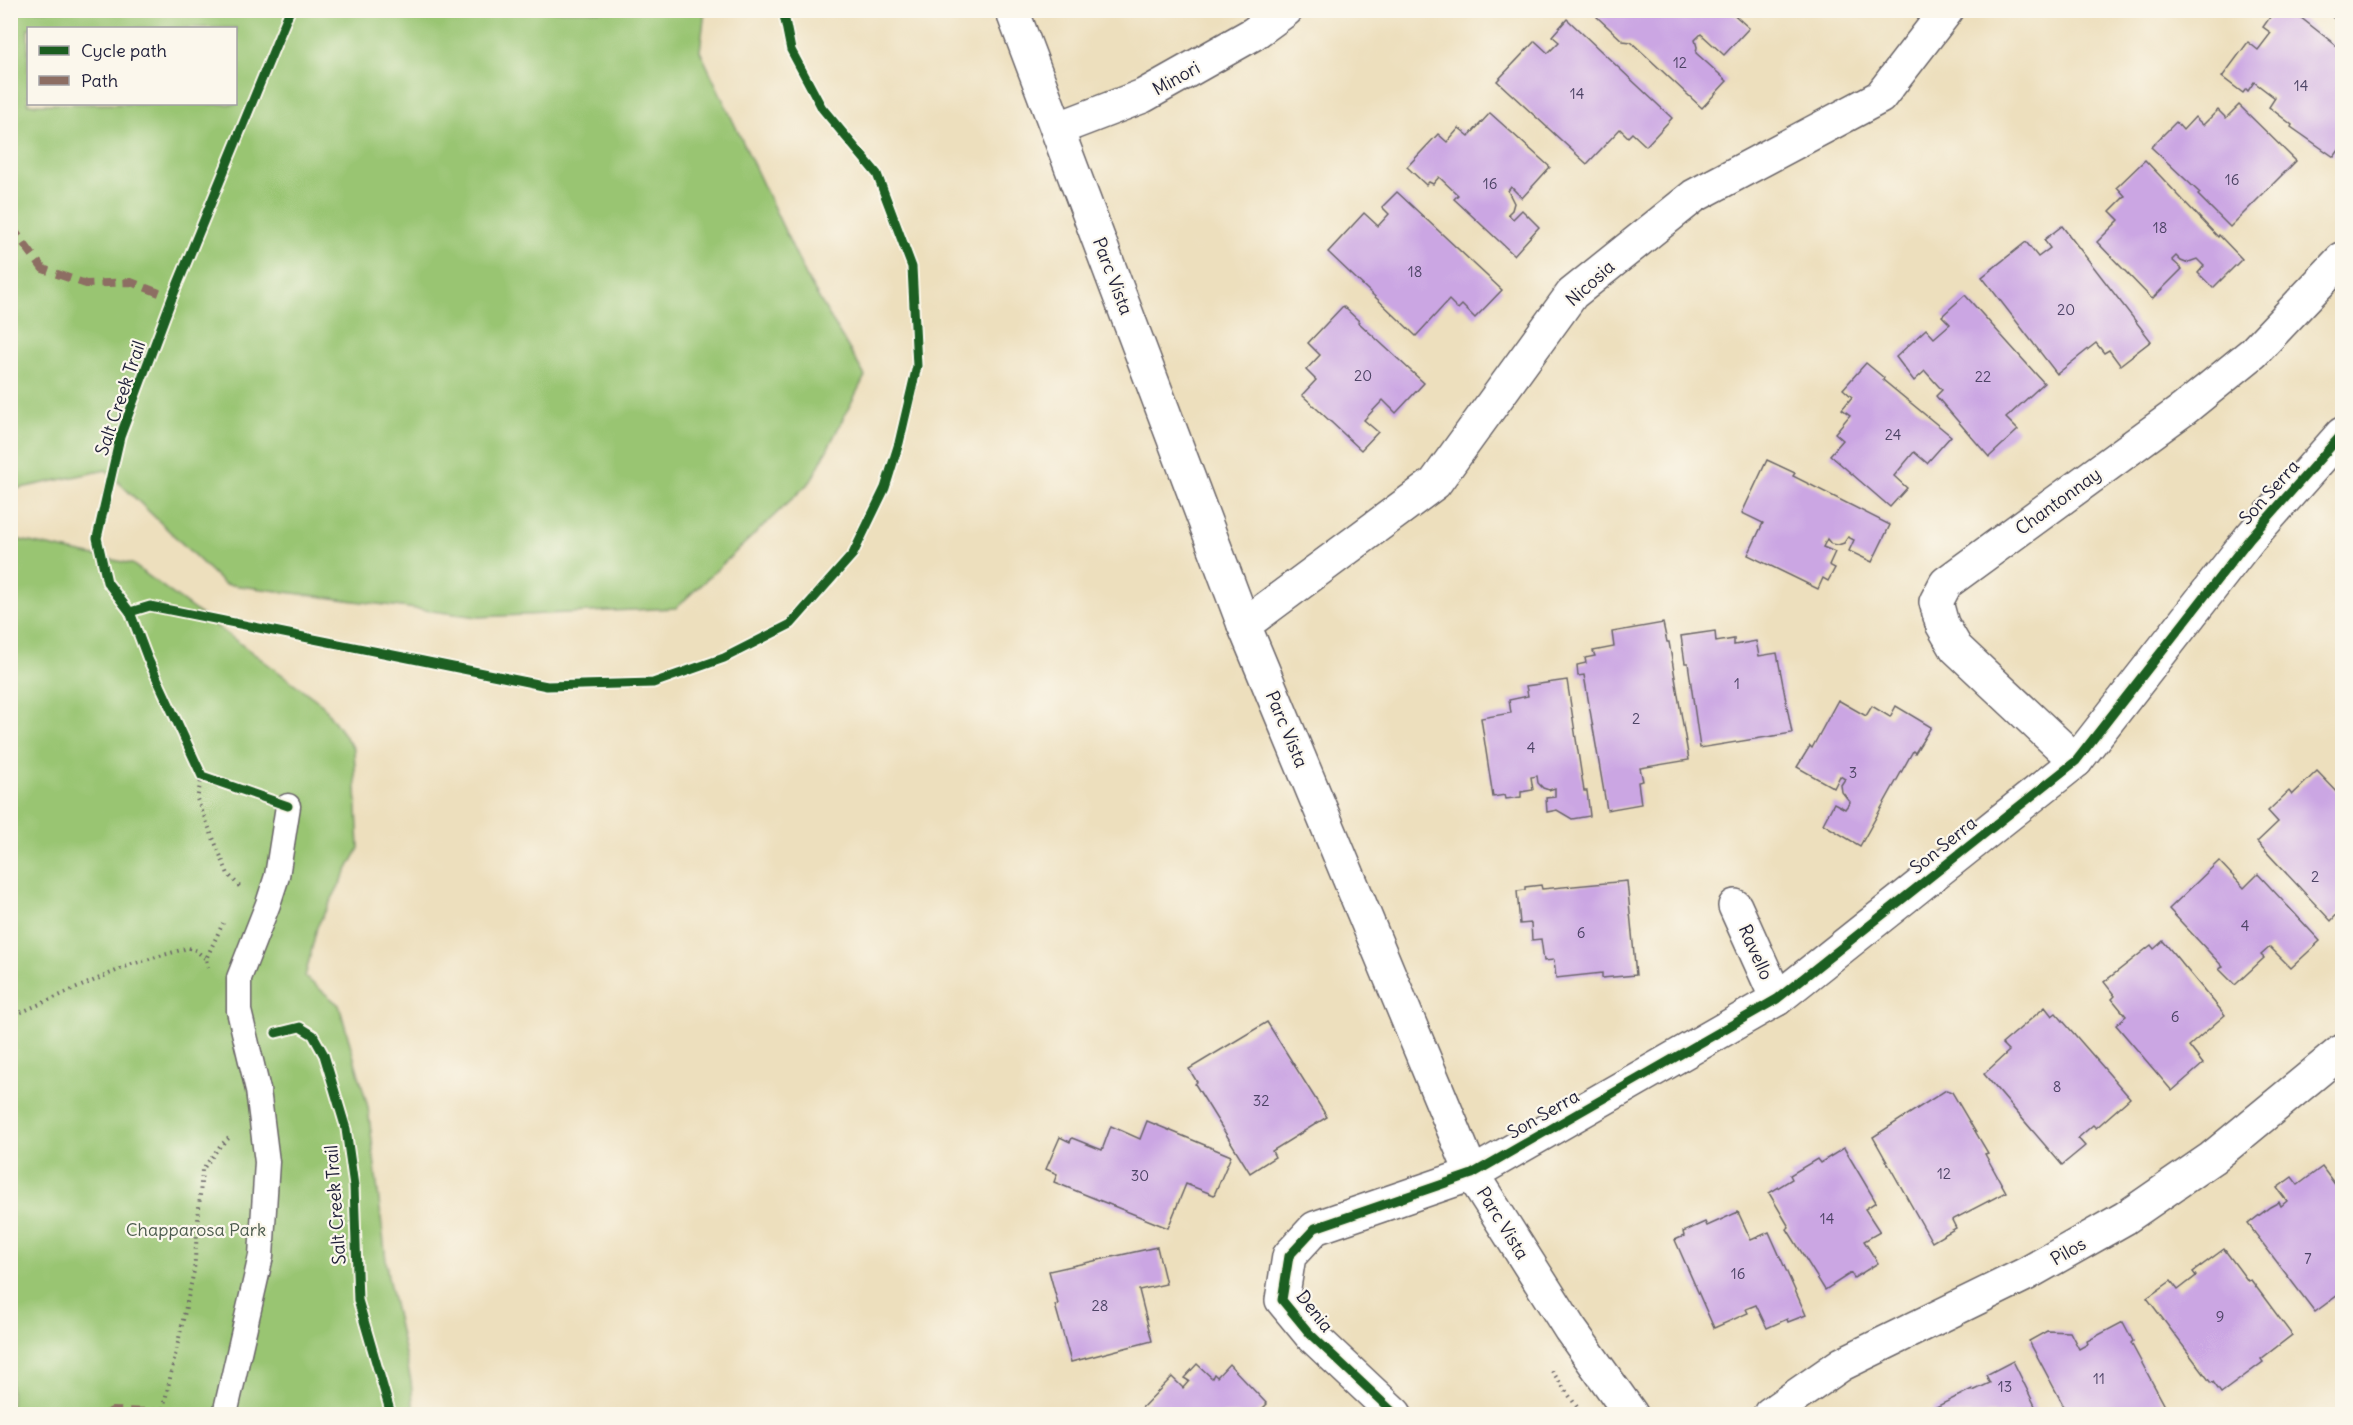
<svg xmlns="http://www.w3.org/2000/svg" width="2353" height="1425" viewBox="0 0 2353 1425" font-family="Delius,sans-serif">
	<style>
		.green { fill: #99c572; stroke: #5e7456; stroke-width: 1.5; fill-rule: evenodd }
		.building { fill: #cba6e3 }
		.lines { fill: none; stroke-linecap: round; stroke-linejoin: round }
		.service-casing { stroke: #696468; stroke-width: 27 }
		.minor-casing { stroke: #696468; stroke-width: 36 }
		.tertiary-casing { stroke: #696468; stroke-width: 36 }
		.path { stroke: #696468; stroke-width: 4; stroke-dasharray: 1.5 4.5; stroke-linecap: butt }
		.service { stroke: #fff; stroke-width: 24 }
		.minor { stroke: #fff; stroke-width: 33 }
		.tertiary { stroke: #fff; stroke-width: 33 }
		.quiet { stroke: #8d6e63; stroke-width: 8; stroke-dasharray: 15 8; stroke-linecap: butt }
		.cycleway-casing { stroke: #fbf7ec; stroke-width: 13 }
		.cycleway { stroke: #1b5e20; stroke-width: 9 }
		.labels { text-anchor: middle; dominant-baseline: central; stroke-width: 4.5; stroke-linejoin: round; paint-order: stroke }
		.number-label { font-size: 15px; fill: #4c4365 }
		.street-label { font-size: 18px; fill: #22223b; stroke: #fbf7ec }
		.park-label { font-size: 18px; fill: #4c5b4e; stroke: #fbf7ec }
	</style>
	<rect width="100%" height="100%" fill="#fbf7ec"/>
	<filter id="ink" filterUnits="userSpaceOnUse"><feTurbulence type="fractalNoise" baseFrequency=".0167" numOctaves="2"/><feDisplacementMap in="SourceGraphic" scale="12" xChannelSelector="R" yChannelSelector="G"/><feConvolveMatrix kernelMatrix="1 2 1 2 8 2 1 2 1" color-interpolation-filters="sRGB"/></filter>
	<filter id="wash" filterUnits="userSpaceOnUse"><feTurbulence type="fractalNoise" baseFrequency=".008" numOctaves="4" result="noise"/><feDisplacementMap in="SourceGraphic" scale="24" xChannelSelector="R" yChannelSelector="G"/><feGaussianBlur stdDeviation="1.35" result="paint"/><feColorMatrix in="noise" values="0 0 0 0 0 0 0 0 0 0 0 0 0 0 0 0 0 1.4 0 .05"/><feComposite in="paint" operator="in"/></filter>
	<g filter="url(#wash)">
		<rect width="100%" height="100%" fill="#eddfbd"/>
		<g class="green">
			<path d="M 11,10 L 705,11 L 700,51 L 807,278 L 865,376 L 811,481 L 676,608 L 478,617 L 224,584 L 106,470 L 11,490 ZM 28,28 L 236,28 L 236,104 L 28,104 Z"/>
			<polygon points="11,538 132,564 322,704 354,749 359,848 317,927 305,977 339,1005 368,1107 388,1277 411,1381 414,1414 11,1414"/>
		</g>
		<g id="blocks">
			<g class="building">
				<polygon points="1603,10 1729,10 1749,28 1724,55 1701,34 1695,40 1697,47 1696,53 1727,81 1702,108 1631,42 1623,41 1597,17"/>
				<polygon points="2275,10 2291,10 2342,50 2342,146 2334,157 2291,127 2292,125 2269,107 2275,98 2254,82 2248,91 2246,89 2243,93 2222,77 2248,42 2258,50 2271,33 2263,27"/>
				<polygon points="2335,10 2342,10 2342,26 2331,16"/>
				<polygon points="1567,19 1672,118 1646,146 1632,133 1628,137 1620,129 1587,164 1497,81 1535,41 1548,53 1559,42 1552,36"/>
				<polygon points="2239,105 2296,161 2230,227 2198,195 2200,193 2151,147 2176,122 2183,130 2195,117 2203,125 2218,110 2226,118"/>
				<polygon points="1490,113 1550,167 1522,198 1511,187 1508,191 1514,203 1512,210 1508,214 1513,219 1522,210 1539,227 1514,255 1454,199 1458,195 1439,177 1433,184 1429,182 1426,185 1407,167 1438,134 1447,142 1459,128 1469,136"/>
				<polygon points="2145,160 2218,237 2219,235 2242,259 2213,288 2198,273 2204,266 2197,259 2186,263 2181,261 2176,256 2172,260 2182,269 2152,299 2097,242 2119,220 2110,211 2125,196 2117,187"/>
				<polygon points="1397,192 1502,290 1475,318 1462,305 1458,309 1449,300 1416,336 1328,252 1364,213 1378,226 1389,214 1382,207"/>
				<polygon points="2062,226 2151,341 2120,365 2109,350 2104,353 2096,343 2057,374 1982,277 2026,242 2038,257 2050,248 2044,240"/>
				<polygon points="1965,295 2044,383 2006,418 2018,430 1989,457 1936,396 1942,390 1925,371 1914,381 1896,357 1926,329 1934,338 1950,324 1942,316"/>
				<polygon points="1343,306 1359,321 1358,322 1424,383 1396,413 1383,400 1364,420 1378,432 1361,450 1302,395 1316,380 1306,370 1320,355 1308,343"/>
				<polygon points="1866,363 1884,378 1883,380 1951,436 1927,463 1914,452 1894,476 1907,488 1890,507 1830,455 1843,440 1835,433 1850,415 1842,409 1852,397 1843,389"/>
				<polygon points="1767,460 1795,473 1793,476 1890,525 1872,562 1849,551 1854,540 1848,537 1844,543 1838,545 1831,544 1827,539 1823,547 1835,552 1829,565 1835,568 1828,581 1823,578 1818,589 1748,555 1763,523 1742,513"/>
				<polygon points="1663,623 1667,642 1669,642 1689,760 1640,768 1643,781 1638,782 1641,804 1607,810 1584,675 1578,676 1577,665 1586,663 1585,658 1595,656 1593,651 1614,647 1612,632"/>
				<polygon points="1715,631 1716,642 1734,639 1734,645 1756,641 1759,656 1777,653 1792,733 1700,748 1688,663 1685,663 1681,636"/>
				<polygon points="1567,680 1584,791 1587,791 1590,816 1572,819 1557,810 1547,812 1546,798 1555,797 1555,788 1549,790 1543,788 1538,783 1537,776 1531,777 1533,790 1521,792 1521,797 1506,799 1505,795 1493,797 1481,718 1511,713 1509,700 1528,696 1526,686"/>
				<polygon points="1838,700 1866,716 1872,706 1890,717 1896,706 1931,727 1915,753 1913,751 1860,846 1823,824 1834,803 1845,809 1850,802 1842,792 1841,785 1845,779 1840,776 1834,788 1797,767 1810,746 1812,748"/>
				<polygon points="2317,771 2342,797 2342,909 2331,921 2257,842 2278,822 2268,811 2289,791 2292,795"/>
				<polygon points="2219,861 2244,888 2258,874 2320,941 2291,968 2270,947 2261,955 2264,958 2235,985 2219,969 2223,967 2169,909"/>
				<polygon points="1627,881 1636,975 1602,978 1602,973 1556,978 1554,960 1544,961 1541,939 1532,940 1531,923 1520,924 1517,891 1525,890 1525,887 1541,885 1542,889"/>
				<polygon points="2163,941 2225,1015 2189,1046 2203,1064 2172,1091 2116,1025 2126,1016 2112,999 2115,996 2104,982 2151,945 2154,949"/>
				<polygon points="2045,1007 2052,1016 2056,1013 2130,1098 2096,1128 2093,1125 2078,1138 2085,1146 2062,1165 1984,1074 2009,1051 2002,1044"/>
				<polygon points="1267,1022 1327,1117 1272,1151 1275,1157 1250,1173 1195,1084 1197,1082 1189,1069"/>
				<polygon points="1946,1090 1952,1092 1988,1153 1985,1154 2006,1192 1952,1220 1956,1228 1932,1242 1873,1137"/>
				<polygon points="1147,1121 1231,1156 1214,1195 1186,1184 1168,1228 1054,1182 1057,1174 1046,1169 1060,1137 1070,1142 1072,1138 1102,1150 1111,1126 1140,1139"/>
				<polygon points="1844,1148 1876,1202 1865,1209 1880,1232 1864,1241 1878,1263 1854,1278 1851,1273 1825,1290 1787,1229 1789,1227 1769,1193 1792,1179 1790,1175 1817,1159 1820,1163"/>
				<polygon points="2322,1167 2342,1194 2342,1292 2315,1312 2248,1224 2270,1207 2279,1202 2281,1206 2287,1201 2277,1188 2292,1177 2298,1185"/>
				<polygon points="1738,1212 1751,1240 1769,1232 1806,1315 1788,1322 1787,1319 1767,1328 1756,1305 1746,1309 1748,1313 1714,1328 1675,1240 1684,1236 1683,1232 1705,1222 1707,1226"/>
				<polygon points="1157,1247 1166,1284 1139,1290 1152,1341 1071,1362 1055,1305 1058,1304 1049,1271"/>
				<polygon points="2224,1249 2248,1281 2251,1280 2292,1335 2261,1359 2263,1362 2221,1393 2213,1382 2211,1383 2147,1298 2171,1281 2178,1290 2196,1276 2193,1272"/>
				<polygon points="2123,1322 2133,1341 2131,1343 2165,1406 2155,1412 2156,1414 2068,1414 2029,1341 2047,1331 2070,1332 2079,1349 2088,1344 2087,1341"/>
				<polygon points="2013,1361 2039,1414 1935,1414 1932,1409 1972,1389 1973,1391 1990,1383 1986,1375"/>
				<polygon points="1197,1364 1212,1378 1214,1374 1217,1377 1229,1364 1267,1404 1257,1414 1136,1414 1172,1377 1183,1388 1189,1381 1184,1378"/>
			</g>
		</g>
	</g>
	<g filter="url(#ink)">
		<use href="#blocks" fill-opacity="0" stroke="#696468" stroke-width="1.5"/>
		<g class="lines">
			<g class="service-casing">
				<polyline id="service" points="225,1414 261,1256 267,1162 258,1090 239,1011 239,978 268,904 277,876 288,806"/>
			</g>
			<g class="minor-casing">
				<g id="minor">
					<polyline points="1057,129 1143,96 1253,34 1286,10"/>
					<polyline points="1244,625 1435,483 1572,294 1694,196 1880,97 1947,10"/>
					<polyline points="2076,761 1956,648 1942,624 1936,602 1946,583 2184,409 2253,353 2342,259"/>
					<polyline points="1735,906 1777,999"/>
					<polyline points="1395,1414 1310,1334 1282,1300 1289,1256 1315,1228 1472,1174"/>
					<polyline points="1770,1414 1842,1364 2026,1274 2125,1218 2212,1158 2342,1051"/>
				</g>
			</g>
			<g class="tertiary-casing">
				<g id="tertiary">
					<polyline points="1012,10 1244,625 1472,1174 1570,1329 1631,1414"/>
					<polyline points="1472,1174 1777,999 2076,761 2250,538 2342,434"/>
				</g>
			</g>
			<g class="path">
				<polyline points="202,776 197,799 228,874 240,887"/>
				<polyline points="208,968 206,959 223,923"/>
				<polyline points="10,1017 132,964 188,948 194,949 206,959"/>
				<polyline points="1552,1371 1577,1407"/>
				<polyline points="162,1414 194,1271 202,1170 220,1146 231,1136"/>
			</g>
			<use href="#service" class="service"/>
			<use href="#minor" class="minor"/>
			<use href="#tertiary" class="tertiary"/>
			<g class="quiet">
				<polyline points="10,225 43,269 86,284 131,282 172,298"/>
				<polyline points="107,1414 112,1411 162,1412"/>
			</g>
			<g class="cycleway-casing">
				<g id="cycleway">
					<polyline points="130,612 150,606 547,686 653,683 724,658 791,624 853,554 885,488 899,443 917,366 912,267 877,174 822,108 791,50 783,10"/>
					<polyline points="288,806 202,776 147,657 130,612 107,582 97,538 120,437 172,298 290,10"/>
					<polyline points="276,1033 300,1027 313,1035 324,1055 346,1129 354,1186 358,1300 391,1414"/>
					<polyline points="1395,1414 1310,1334 1282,1300 1289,1256 1315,1228 1472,1174 1777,999 2076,761 2250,538 2342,434"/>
				</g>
			</g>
			<use href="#cycleway" class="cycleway"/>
		</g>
	</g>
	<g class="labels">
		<g class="number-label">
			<text x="1680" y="62">12</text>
			<text x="2301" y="85">14</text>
			<text x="1577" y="93">14</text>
			<text x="2232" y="179">16</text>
			<text x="1490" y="183">16</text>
			<text x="2160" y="227">18</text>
			<text x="1415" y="271">18</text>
			<text x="2066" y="309">20</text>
			<text x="1363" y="375">20</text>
			<text x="1983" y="376">22</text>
			<text x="1893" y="434">24</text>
			<text x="1737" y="683">1</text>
			<text x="1636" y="718">2</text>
			<text x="1531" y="747">4</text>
			<text x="1853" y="772">3</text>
			<text x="2315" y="876">2</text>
			<text x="2245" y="925">4</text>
			<text x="1581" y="932">6</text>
			<text x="2175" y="1016">6</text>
			<text x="2057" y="1086">8</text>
			<text x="1261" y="1100">32</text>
			<text x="1944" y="1173">12</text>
			<text x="1140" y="1175">30</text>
			<text x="1827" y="1218">14</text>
			<text x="2308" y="1258">7</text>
			<text x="1738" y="1273">16</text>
			<text x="1100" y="1305">28</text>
			<text x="2220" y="1316">9</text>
			<text x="2099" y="1378">11</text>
			<text x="2005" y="1386">13</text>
		</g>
		<g class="street-label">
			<text transform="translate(1176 78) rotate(-29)">Minori</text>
			<text transform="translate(1113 276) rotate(69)">Parc Vista</text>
			<text transform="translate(1590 283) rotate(-42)">Nicosia</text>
			<text transform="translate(120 398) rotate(-71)">Salt Creek Trail</text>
			<text transform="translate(2269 492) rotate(-48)">Son Serra</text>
			<text transform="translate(2058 501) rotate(-36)">Chantonnay</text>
			<text transform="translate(1287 729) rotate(67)">Parc Vista</text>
			<text transform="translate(1943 845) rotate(-39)">Son Serra</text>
			<text transform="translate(1756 952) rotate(66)">Ravello</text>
			<text transform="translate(1543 1114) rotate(-30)">Son Serra</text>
			<text transform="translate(335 1205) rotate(-94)">Salt Creek Trail</text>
			<text transform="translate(1503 1223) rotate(58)">Parc Vista</text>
			<text transform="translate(2068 1251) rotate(-30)">Pilos</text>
			<text transform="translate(1315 1311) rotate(52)">Denia</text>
		</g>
		<g class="park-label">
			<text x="196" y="1229">Chapparosa Park</text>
		</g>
	</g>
	<rect width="2353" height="1425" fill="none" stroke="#fbf7ec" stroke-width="36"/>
	<rect x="27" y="27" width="210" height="78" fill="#fbf7ec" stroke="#a4a2a5" stroke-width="1.5"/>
	<rect x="39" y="46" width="30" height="9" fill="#1b5e20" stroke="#a4a2a5" stroke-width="1.5"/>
	<text x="81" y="57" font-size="18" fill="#22223b">Cycle path</text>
	<rect x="39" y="76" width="30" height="9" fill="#8d6e63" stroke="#a4a2a5" stroke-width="1.5"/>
	<text x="81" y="87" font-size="18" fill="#22223b">Path</text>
</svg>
